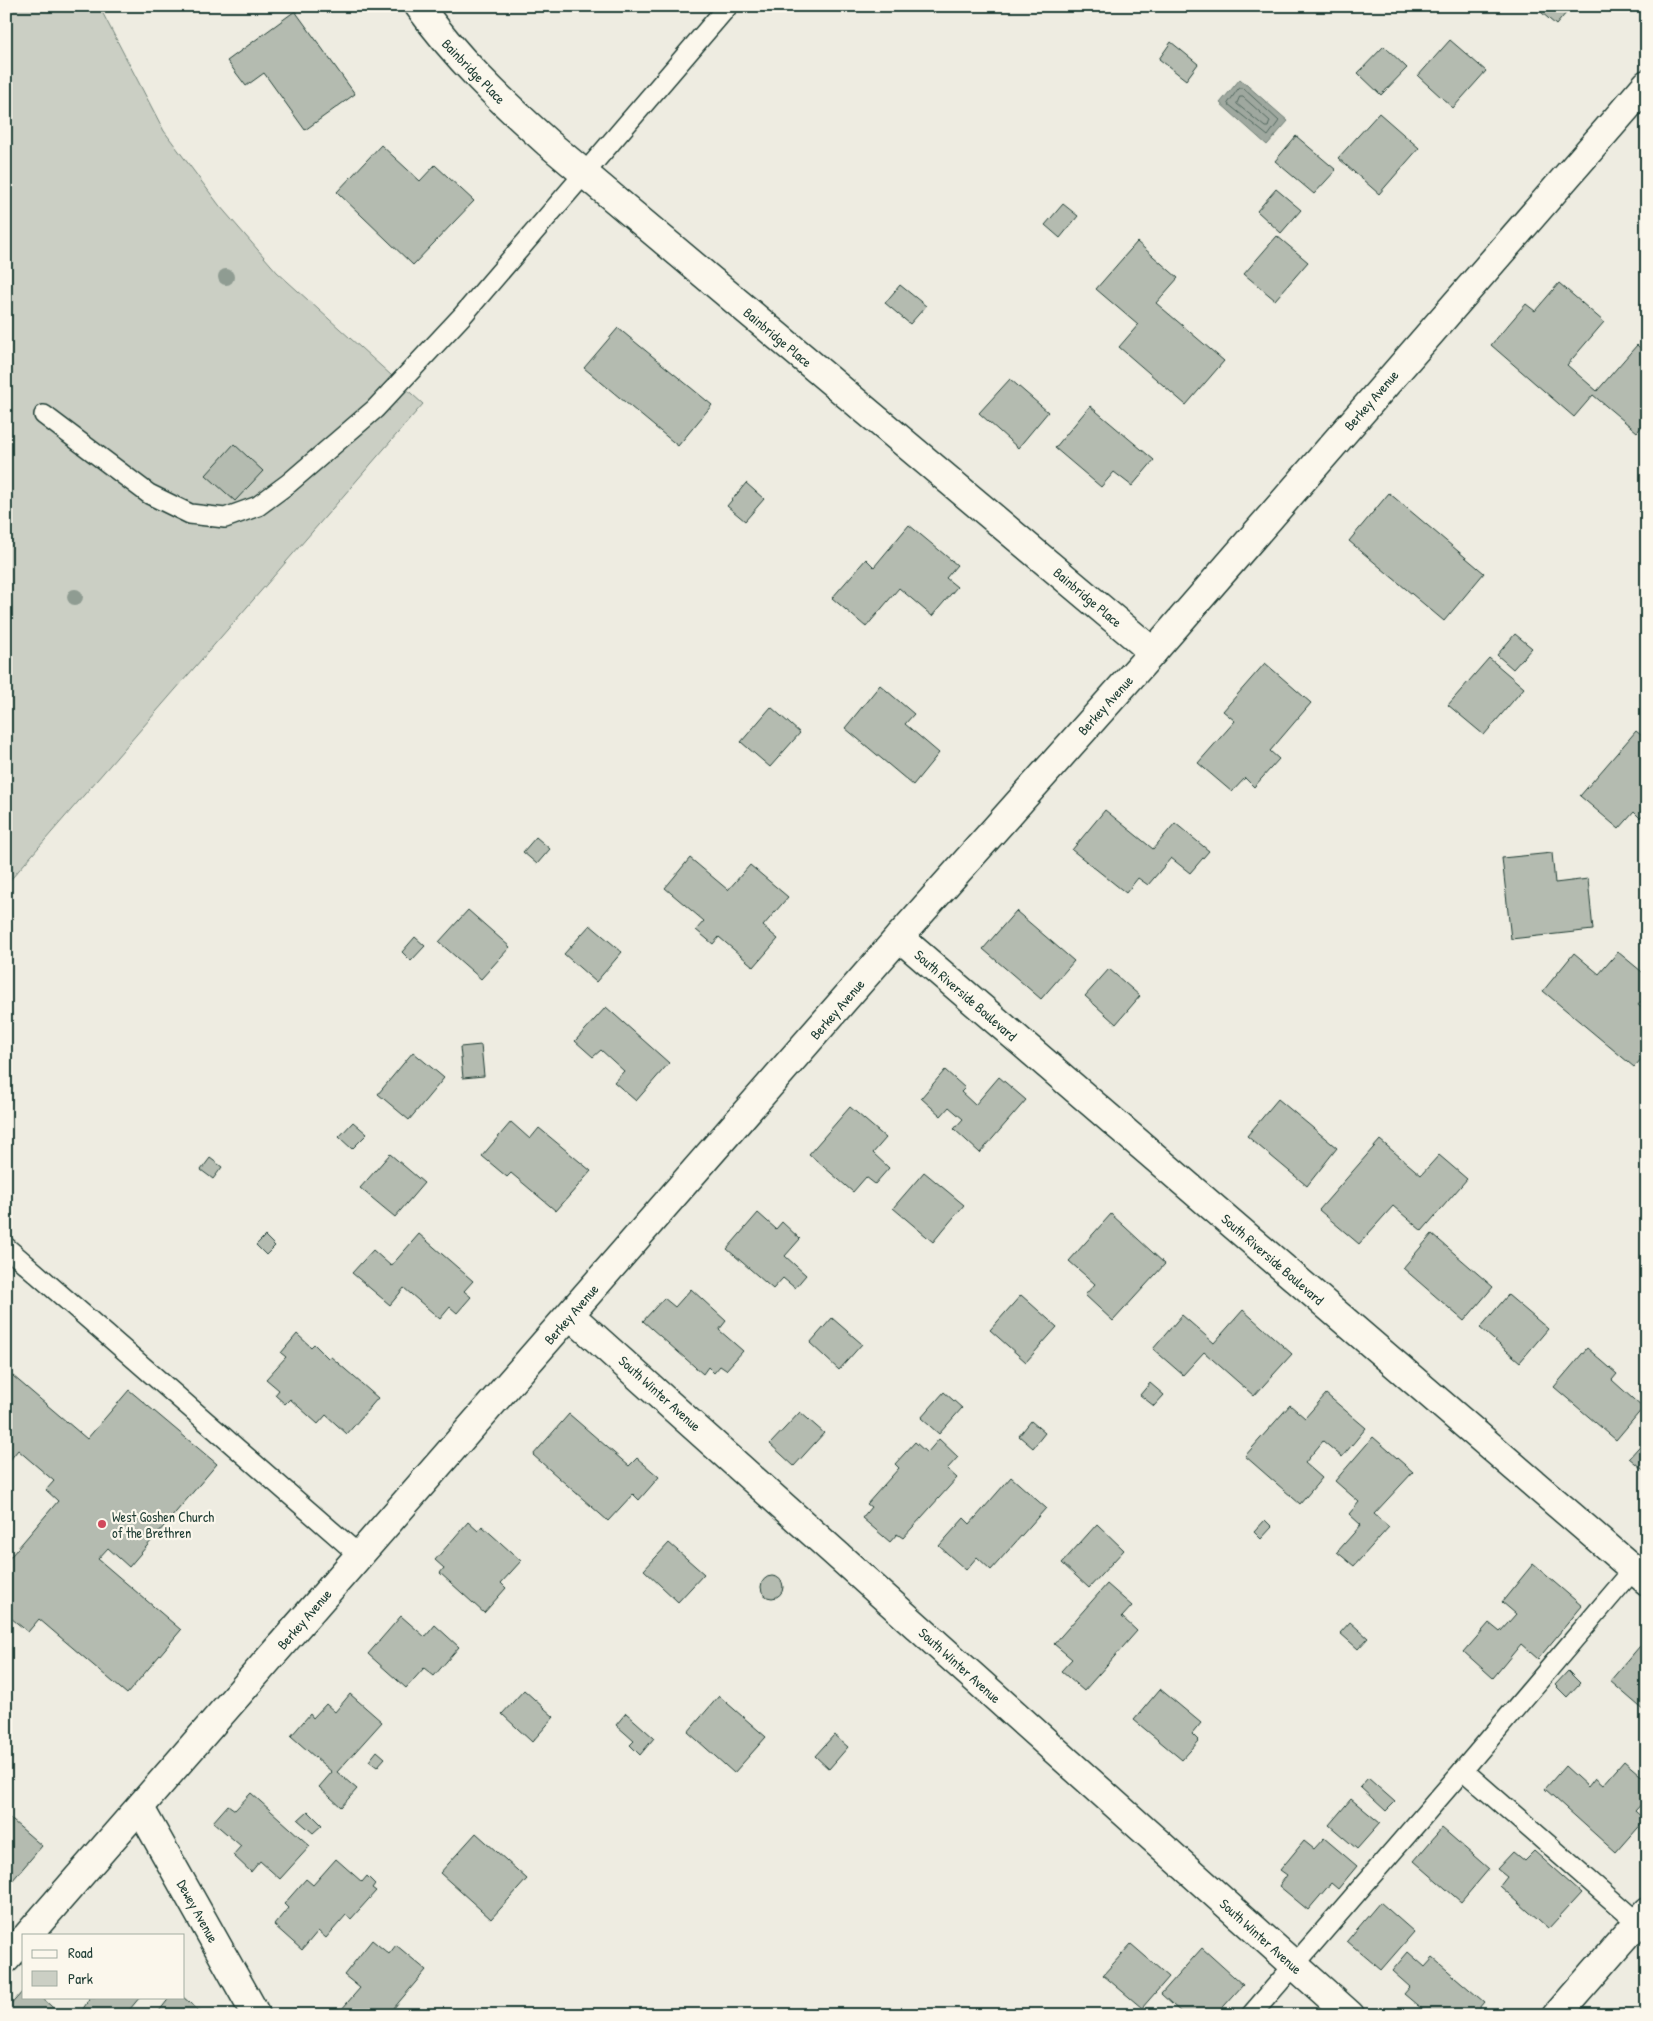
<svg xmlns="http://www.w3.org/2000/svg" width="1653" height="2021" viewBox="0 0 1653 2021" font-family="'Patrick Hand',sans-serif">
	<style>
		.green { fill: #cbcfc4; stroke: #75867c }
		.water { fill: #9fa89f; stroke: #6c7d74 }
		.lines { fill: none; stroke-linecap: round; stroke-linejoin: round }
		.shore { stroke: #52685f; stroke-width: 1 }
		.building { fill: #b4bbb0; stroke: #1f3d34 }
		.service-casing { stroke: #1f3d34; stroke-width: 22 }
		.minor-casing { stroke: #1f3d34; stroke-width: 31 }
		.tertiary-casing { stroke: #1f3d34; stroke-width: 31 }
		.service { stroke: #fbf7ec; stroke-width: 19 }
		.minor { stroke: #fbf7ec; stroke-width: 28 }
		.tertiary { stroke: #fbf7ec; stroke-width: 28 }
		.tree { fill: #8f9c92 }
		.poi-dot { fill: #d1495b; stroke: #fbf7ec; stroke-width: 2 }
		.labels { text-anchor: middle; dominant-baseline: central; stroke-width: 4.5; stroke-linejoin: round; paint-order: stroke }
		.street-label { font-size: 14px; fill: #1f3d34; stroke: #fbf7ec }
		.poi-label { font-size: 14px; fill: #1f3d34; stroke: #fbf7ec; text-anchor: start }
	</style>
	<rect width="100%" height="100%" fill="#eeece1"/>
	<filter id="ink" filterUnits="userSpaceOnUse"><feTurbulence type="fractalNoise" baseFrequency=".02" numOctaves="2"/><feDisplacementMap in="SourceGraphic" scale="10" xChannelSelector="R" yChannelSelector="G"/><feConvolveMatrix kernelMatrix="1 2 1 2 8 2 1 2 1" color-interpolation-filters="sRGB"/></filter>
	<g filter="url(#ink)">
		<polygon class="green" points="6,6 99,6 164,131 219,205 277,272 423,404 6,885"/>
		<polygon class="water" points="1240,79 1288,121 1267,145 1220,103"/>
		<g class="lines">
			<g class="shore">
				<polygon points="1239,88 1243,88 1279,121 1268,136 1228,104"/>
				<polygon points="1240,97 1243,97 1270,121 1268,127 1265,127 1237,104"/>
			</g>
		</g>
		<g class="building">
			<polygon points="1534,6 1572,6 1556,25"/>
			<polygon points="295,11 355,94 305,130 264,73 246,86 227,61"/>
			<polygon points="1450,40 1486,71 1453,108 1418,76"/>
			<polygon points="1171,42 1198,64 1186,80 1159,59"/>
			<polygon points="1384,46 1407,68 1381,95 1358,73"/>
			<polygon points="1379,113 1419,148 1379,194 1338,158"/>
			<polygon points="1296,136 1336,170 1314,194 1275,161"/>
			<polygon points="381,145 420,181 435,165 474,201 413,265 337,192"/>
			<polygon points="1276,189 1301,210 1281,233 1257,211"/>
			<polygon points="1063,204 1078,216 1060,238 1045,225"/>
			<polygon points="1277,236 1308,262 1275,300 1244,274"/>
			<polygon points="1137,242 1178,278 1156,303 1224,361 1186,405 1119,347 1138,325 1096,289"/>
			<polygon points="1559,283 1604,322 1567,365 1597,391 1637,345 1647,354 1647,421 1637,432 1593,395 1574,417 1491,345 1526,304 1535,311"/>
			<polygon points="900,285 926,306 910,324 885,303"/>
			<polygon points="618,328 712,405 678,446 584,368"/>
			<polygon points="1010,379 1048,412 1018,448 979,413"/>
			<polygon points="1090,406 1154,460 1132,486 1114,472 1101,487 1055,448"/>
			<polygon points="234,444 263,471 235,501 206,475"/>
			<polygon points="746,483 764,499 745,521 727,506"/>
			<polygon points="1389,493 1484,573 1444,621 1349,541"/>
			<polygon points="909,525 957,565 946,578 957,587 932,616 899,588 866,627 832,598 866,559 874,567"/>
			<polygon points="1515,634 1532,648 1513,669 1497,655"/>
			<polygon points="1489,658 1524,688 1484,735 1448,705"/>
			<polygon points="1265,663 1311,703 1270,751 1279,759 1254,787 1245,778 1232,792 1198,763 1235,721 1223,711"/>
			<polygon points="880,685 914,714 905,724 939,753 913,785 845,728"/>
			<polygon points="771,707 800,733 770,767 741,742"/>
			<polygon points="1636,731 1647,740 1647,811 1640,818 1634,812 1619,829 1580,796"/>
			<polygon points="1105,810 1153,849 1175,823 1209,851 1190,873 1171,858 1148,885 1138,878 1126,893 1072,850"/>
			<polygon points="536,837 550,849 537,864 523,852"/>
			<polygon points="1552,853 1555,883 1588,879 1593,930 1511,939 1502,858"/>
			<polygon points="690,858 728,890 750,865 788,897 763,926 778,939 754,967 719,937 713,944 696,930 704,921 665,888"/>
			<polygon points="468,910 510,947 481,979 439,942"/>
			<polygon points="1016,911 1074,961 1041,999 983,949"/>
			<polygon points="590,925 622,952 596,982 564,954"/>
			<polygon points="415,937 425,946 411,961 402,952"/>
			<polygon points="1618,952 1647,976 1647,994 1638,1005 1647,1012 1647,1053 1634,1067 1543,991 1574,953 1599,974"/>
			<polygon points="1109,969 1140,996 1116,1024 1085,996"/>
			<polygon points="606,1007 669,1063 636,1101 614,1082 624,1071 601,1050 593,1057 575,1041"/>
			<polygon points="481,1045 484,1076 463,1078 460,1047"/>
			<polygon points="413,1052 444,1078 409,1120 378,1094"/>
			<polygon points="945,1070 965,1088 961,1092 975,1105 999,1077 1026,1100 980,1153 954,1129 963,1119 949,1107 941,1116 921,1098"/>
			<polygon points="1278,1099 1337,1148 1307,1186 1247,1136"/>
			<polygon points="850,1107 886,1138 873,1153 889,1168 875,1184 866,1177 853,1192 809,1154"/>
			<polygon points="353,1122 367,1134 352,1149 339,1137"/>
			<polygon points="511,1122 530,1139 539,1128 591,1171 556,1211 511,1173 507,1177 482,1156"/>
			<polygon points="1380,1140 1421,1175 1439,1155 1467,1179 1422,1231 1393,1206 1359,1244 1319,1210"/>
			<polygon points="390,1154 424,1183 395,1217 360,1188"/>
			<polygon points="210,1158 222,1167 213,1179 201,1170"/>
			<polygon points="924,1172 964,1205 933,1242 893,1208"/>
			<polygon points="758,1213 776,1229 782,1222 800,1239 785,1256 806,1275 795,1288 783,1278 773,1289 727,1249"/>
			<polygon points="1111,1214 1165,1264 1113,1321 1085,1295 1095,1284 1069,1261"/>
			<polygon points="419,1234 473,1281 464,1291 471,1297 457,1313 450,1307 440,1319 404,1288 390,1305 352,1273 373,1250 391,1266"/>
			<polygon points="1432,1234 1493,1287 1464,1321 1403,1268"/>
			<polygon points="265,1236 275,1246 266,1255 256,1245"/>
			<polygon points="691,1289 726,1321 719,1330 743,1351 726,1370 720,1366 714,1373 708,1367 703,1374 643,1321 664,1298 675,1307"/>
			<polygon points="1021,1295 1057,1327 1026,1362 990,1330"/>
			<polygon points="1508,1295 1548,1329 1520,1362 1480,1328"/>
			<polygon points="1243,1310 1292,1354 1254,1396 1204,1352 1183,1375 1153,1349 1182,1315 1214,1343"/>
			<polygon points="832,1318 862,1344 839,1370 810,1343"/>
			<polygon points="297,1334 311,1347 314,1344 328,1358 330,1356 378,1398 347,1434 326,1415 318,1424 290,1399 285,1404 275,1395 279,1390 266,1379 286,1357 281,1353"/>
			<polygon points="1587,1348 1617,1374 1612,1380 1643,1408 1616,1440 1554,1387"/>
			<polygon points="6,1370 87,1439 129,1390 217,1464 129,1567 108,1548 98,1559 181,1630 127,1694 39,1619 28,1632 6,1614 6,1562 58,1501 46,1490 54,1481 18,1450 6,1465"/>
			<polygon points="1150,1383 1164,1395 1154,1406 1140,1395"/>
			<polygon points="944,1392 962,1408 939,1434 921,1418"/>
			<polygon points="1326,1394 1366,1428 1342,1457 1323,1441 1305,1463 1322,1478 1300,1504 1245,1456 1290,1405 1305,1418"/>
			<polygon points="800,1412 824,1433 794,1466 770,1444"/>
			<polygon points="569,1414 629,1466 637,1458 659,1477 639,1500 633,1494 608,1521 533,1455"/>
			<polygon points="1031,1421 1045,1433 1033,1448 1019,1436"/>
			<polygon points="1373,1437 1413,1472 1374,1514 1389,1527 1354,1566 1337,1552 1361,1525 1349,1514 1359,1502 1335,1481"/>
			<polygon points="1647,1438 1647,1473 1629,1458"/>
			<polygon points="939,1439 958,1457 947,1469 957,1478 903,1538 897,1534 890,1542 862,1518 871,1507 867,1504 899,1468 895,1464 915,1442 927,1453"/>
			<polygon points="1011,1477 1046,1508 991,1570 977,1557 966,1570 939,1546 964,1518 970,1524"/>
			<polygon points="1265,1520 1272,1527 1261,1539 1254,1532"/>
			<polygon points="468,1522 478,1531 482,1526 521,1561 501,1583 506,1588 484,1613 440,1573 444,1568 435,1560"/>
			<polygon points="1097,1524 1124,1550 1089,1588 1062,1563"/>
			<polygon points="669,1543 704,1574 678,1602 644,1570"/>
			<polygon points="1533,1564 1582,1606 1538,1659 1521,1644 1493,1678 1464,1652 1489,1623 1500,1632 1516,1614 1502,1602"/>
			<circle cx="772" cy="1587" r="11"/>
			<polygon points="1107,1584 1132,1606 1122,1617 1137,1631 1084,1691 1061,1671 1072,1659 1054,1644"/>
			<polygon points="401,1616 425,1637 435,1625 459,1647 434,1676 424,1668 406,1688 368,1654"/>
			<polygon points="1350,1622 1368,1638 1358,1649 1340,1633"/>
			<polygon points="1640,1646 1647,1652 1647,1713 1610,1681"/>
			<polygon points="1568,1671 1580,1683 1567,1697 1555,1685"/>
			<polygon points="1160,1689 1201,1723 1192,1734 1199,1741 1182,1760 1134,1720"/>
			<polygon points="524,1690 554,1717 532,1742 502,1714"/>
			<polygon points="350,1694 382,1722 337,1772 357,1789 341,1807 319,1787 332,1772 291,1736 310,1714 313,1718 326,1704 335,1712"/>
			<polygon points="719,1696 766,1737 734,1773 688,1732"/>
			<polygon points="626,1713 654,1738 640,1755 630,1745 634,1741 616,1725"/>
			<polygon points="834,1735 848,1747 829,1769 815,1756"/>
			<polygon points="377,1751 385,1758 377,1767 369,1761"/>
			<polygon points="1624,1761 1647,1781 1647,1798 1635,1811 1645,1820 1616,1853 1545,1789 1565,1766 1588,1787 1595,1778 1603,1785"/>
			<polygon points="1368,1778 1395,1802 1386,1811 1360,1787"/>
			<polygon points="251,1793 310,1846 280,1879 260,1861 251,1872 233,1855 241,1846 213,1822 228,1805 235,1810"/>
			<polygon points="1351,1799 1380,1823 1357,1849 1329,1825"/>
			<polygon points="308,1811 322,1825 313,1833 298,1820"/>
			<polygon points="6,1815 42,1846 6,1888"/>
			<polygon points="1442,1828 1489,1869 1461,1902 1414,1861"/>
			<polygon points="476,1833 527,1879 491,1919 440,1873"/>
			<polygon points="1324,1838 1357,1866 1338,1889 1331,1883 1308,1910 1279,1886 1287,1875 1280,1870 1304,1841 1314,1849"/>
			<polygon points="1534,1851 1581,1893 1548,1929 1500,1886 1507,1877 1497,1869 1513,1852 1524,1861"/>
			<polygon points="336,1859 362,1882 367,1876 375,1884 372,1888 376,1891 351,1919 346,1915 326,1938 318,1931 302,1950 274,1925 288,1908 284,1904 306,1879 313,1885"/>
			<polygon points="1380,1902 1414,1932 1381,1970 1347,1941"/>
			<polygon points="372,1940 389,1954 396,1945 426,1970 388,2015 378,2009 374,2015 347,2015 341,2010 360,1988 344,1975"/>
			<polygon points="1131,1944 1169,1977 1142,2008 1103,1975"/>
			<polygon points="1202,1948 1243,1985 1216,2015 1184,2015 1161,1994"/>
			<polygon points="1408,1952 1425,1967 1433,1958 1484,2002 1473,2015 1429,2015 1404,1994 1410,1987 1392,1971"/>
			<polygon points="24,1990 24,1997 41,1997 61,2015 6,2015 6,2010"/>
			<polygon points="91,1997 140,1997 125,2015 83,2015 80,2013"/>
			<polygon points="170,1997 183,1997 204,2015 156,2015"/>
		</g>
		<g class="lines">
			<g class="service-casing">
				<g id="service">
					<polyline points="44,415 149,494 190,514 225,518 258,506 289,483 375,409 463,315 728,6"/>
					<polyline points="6,1247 359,1555"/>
					<polyline points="1463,1770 1646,1930"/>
					<polyline points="1251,2015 1463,1770 1633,1570"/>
				</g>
			</g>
			<g class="minor-casing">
				<g id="minor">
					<path d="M 419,6 C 456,58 501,101 548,143 L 1153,652"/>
					<polyline points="899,937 1647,1581"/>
					<polyline points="570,1315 1350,2015"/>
					<polyline points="140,1808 256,2015"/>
					<polyline points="1557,2015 1647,1912"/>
				</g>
			</g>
			<g class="tertiary-casing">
				<g id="tertiary">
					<polyline points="28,1935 899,937 1153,652 1647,84"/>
					<polyline points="6,1959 24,1939"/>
				</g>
			</g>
			<use href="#service" class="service"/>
			<use href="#minor" class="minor"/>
			<use href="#tertiary" class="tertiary"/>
		</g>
		<g class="tree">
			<circle cx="226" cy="277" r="8"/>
			<circle cx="75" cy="597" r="8"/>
		</g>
	</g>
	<circle class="poi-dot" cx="102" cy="1524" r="5"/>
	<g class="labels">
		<g class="street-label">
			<text transform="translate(474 71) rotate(46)">Bainbridge Place</text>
			<text transform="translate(778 337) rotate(40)">Bainbridge Place</text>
			<text transform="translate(1371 400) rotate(-49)">Berkey Avenue</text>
			<text transform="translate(1088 597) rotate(40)">Bainbridge Place</text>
			<text transform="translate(1105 705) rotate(-48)">Berkey Avenue</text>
			<text transform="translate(966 995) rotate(41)">South Riverside Boulevard</text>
			<text transform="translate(837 1009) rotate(-49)">Berkey Avenue</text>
			<text transform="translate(1273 1259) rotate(41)">South Riverside Boulevard</text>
			<text transform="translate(571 1314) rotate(-49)">Berkey Avenue</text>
			<text transform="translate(660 1393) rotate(42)">South Winter Avenue</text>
			<text transform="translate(304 1619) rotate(-49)">Berkey Avenue</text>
			<text transform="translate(960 1665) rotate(42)">South Winter Avenue</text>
			<text transform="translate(198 1911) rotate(61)">Dewey Avenue</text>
			<text transform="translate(1261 1936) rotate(42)">South Winter Avenue</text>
		</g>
		<g class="poi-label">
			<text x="112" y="1516">West Goshen Church<tspan x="112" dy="16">of the Brethren</tspan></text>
		</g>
	</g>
	<rect width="1653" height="2021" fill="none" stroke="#fbf7ec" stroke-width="25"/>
	<rect x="12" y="12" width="1628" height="1996" fill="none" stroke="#1f3d34" stroke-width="2" filter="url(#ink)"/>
	<rect x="22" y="1934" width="162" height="65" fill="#fbf7ec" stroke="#a3ada2"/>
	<rect x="32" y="1950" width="25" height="8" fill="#fbf7ec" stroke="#a3ada2"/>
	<text x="68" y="1958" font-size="15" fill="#1f3d34">Road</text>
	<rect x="32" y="1971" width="25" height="15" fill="#cbcfc4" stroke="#a3ada2"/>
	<text x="68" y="1984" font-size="15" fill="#1f3d34">Park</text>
</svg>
